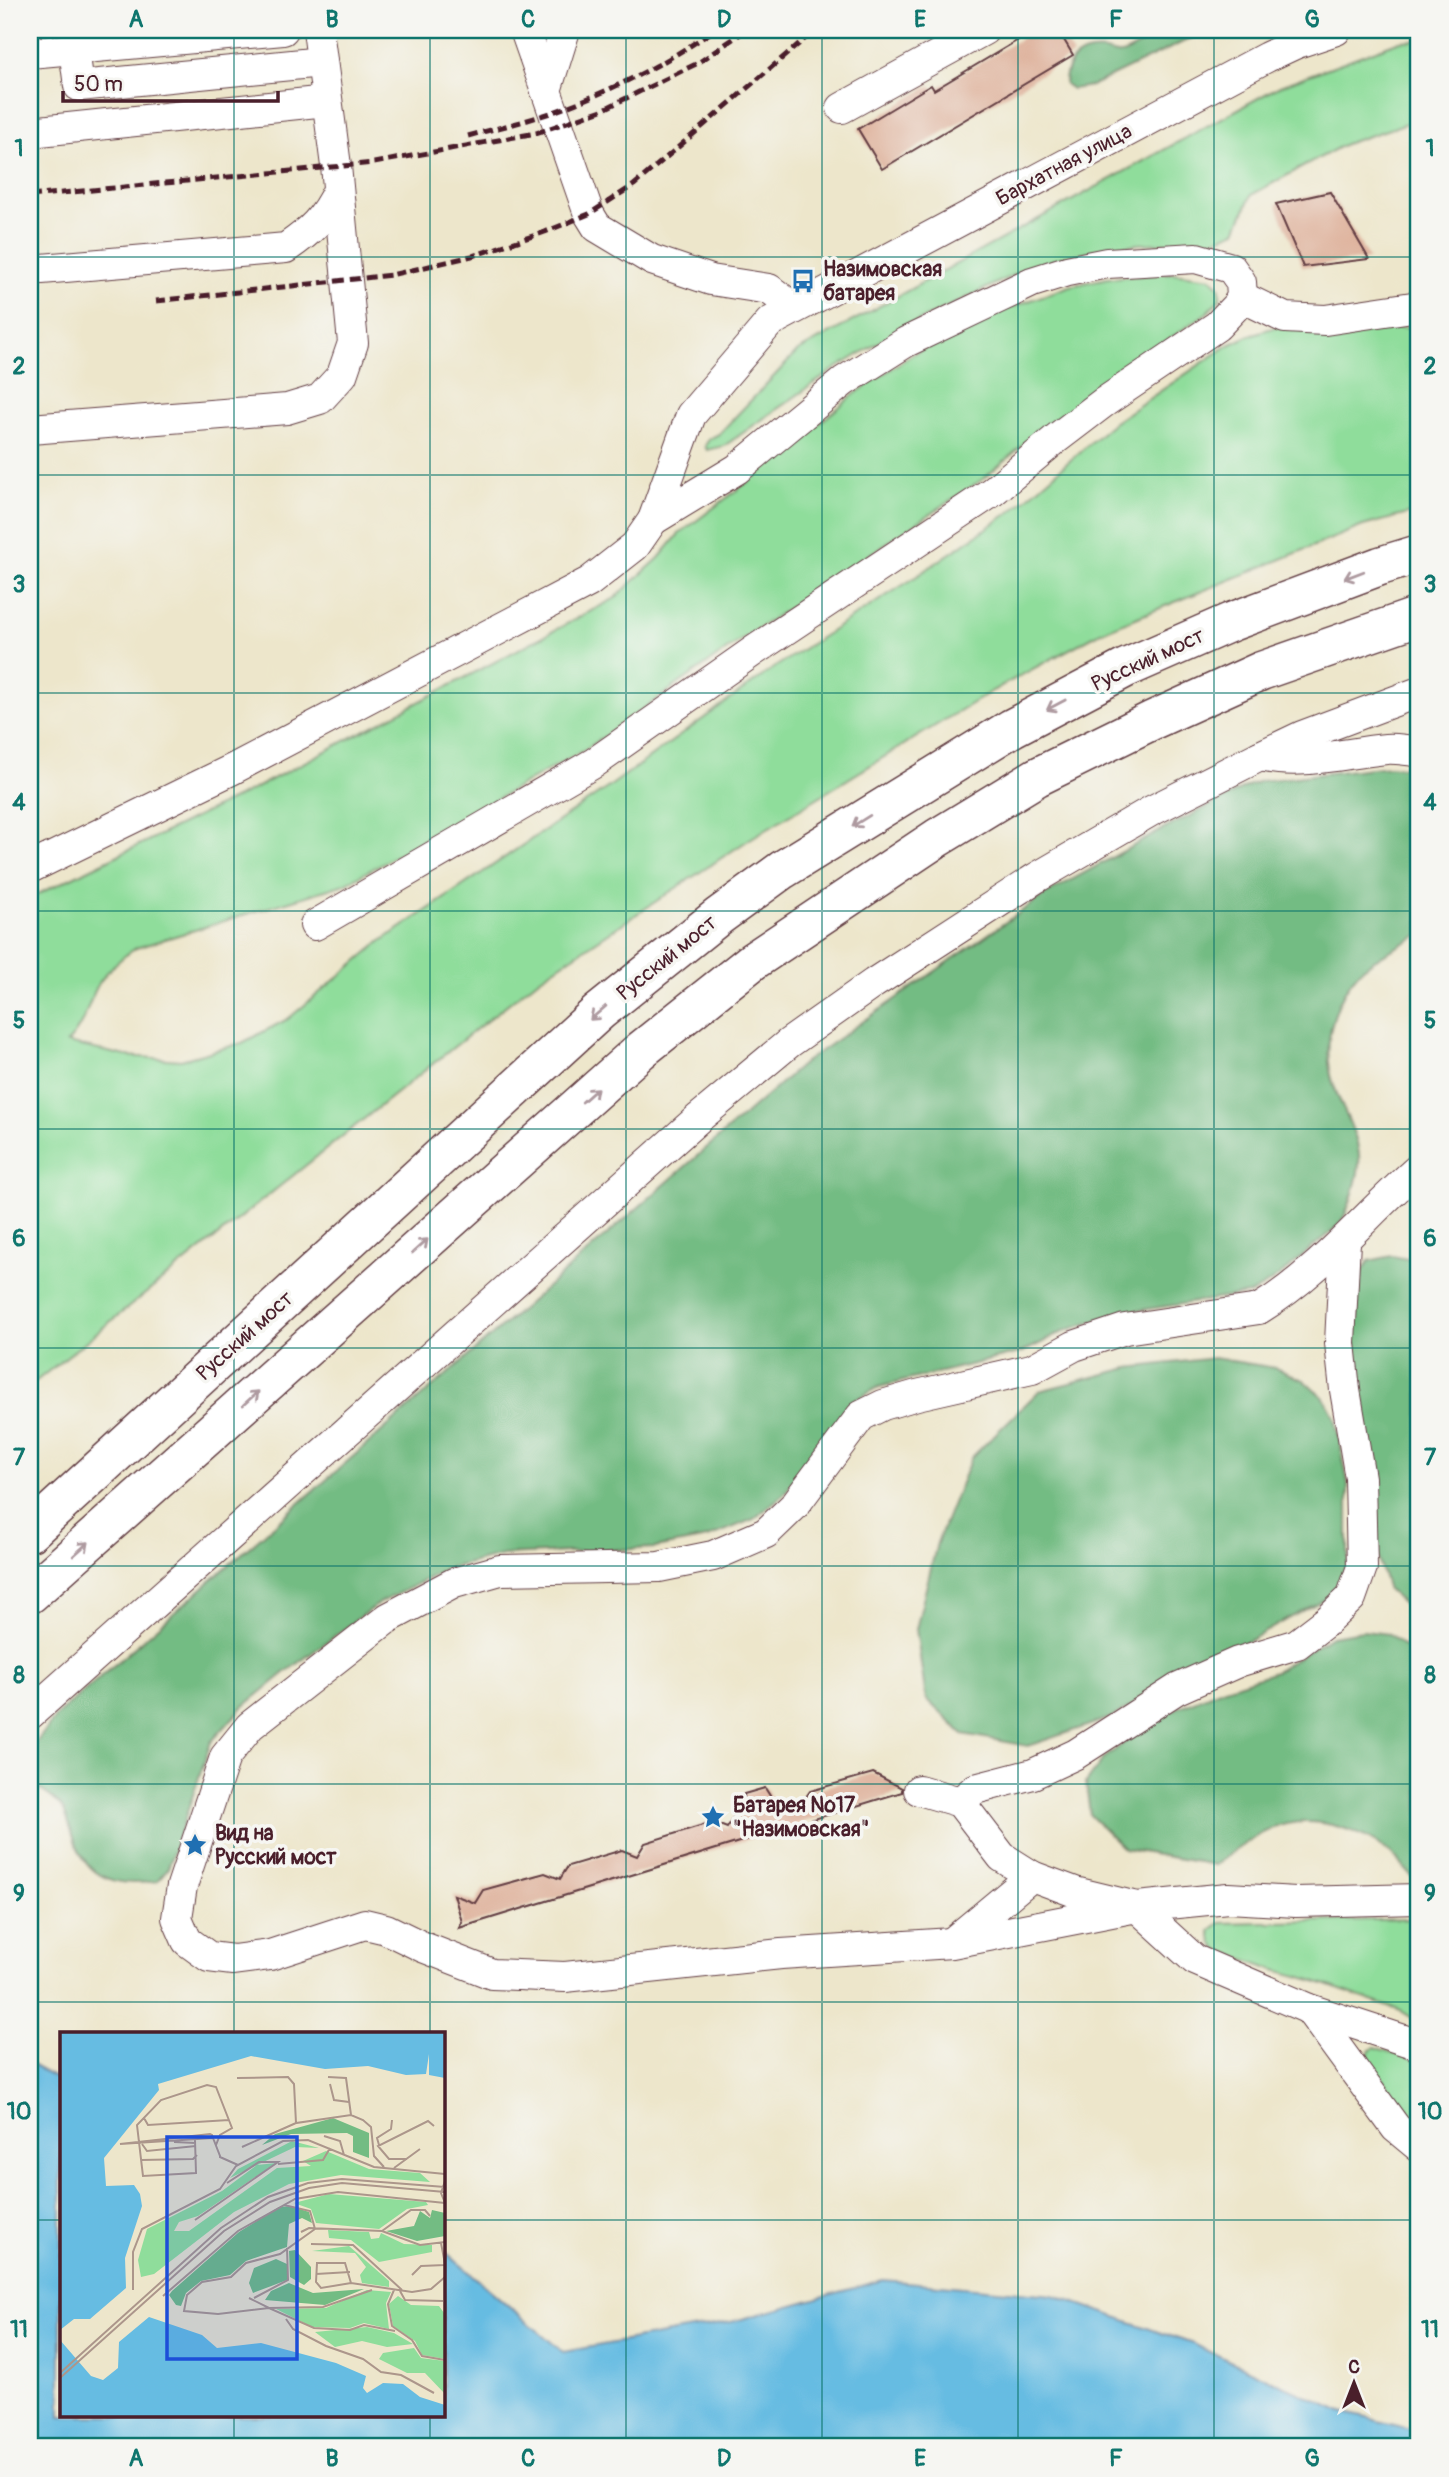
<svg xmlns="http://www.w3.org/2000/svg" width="1449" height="2477" viewBox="0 0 1449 2477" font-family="Pangolin,sans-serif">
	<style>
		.green { fill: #8fdd9b; stroke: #6c7e63; stroke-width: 2 }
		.forest { fill: #73bc83; stroke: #5e6e57; stroke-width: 2 }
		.water { fill: #66bce2; stroke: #586e86; stroke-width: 2 }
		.building { fill: #ddae97 }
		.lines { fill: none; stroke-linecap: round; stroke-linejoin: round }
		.minor-casing { stroke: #623d43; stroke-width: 32 }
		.major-casing { stroke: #623d43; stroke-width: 41 }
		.minor { stroke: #fff; stroke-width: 30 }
		.major { stroke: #fff; stroke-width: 38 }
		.rail { stroke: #4a1f2b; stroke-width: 5; stroke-dasharray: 10 5; stroke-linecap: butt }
		.oneway { stroke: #ae9aa0 }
		.grid { fill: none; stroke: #0f766e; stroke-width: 2; stroke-opacity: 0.55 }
		.labels { text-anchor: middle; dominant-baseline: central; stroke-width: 7; stroke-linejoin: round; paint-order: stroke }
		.street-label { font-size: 21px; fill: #4a1f2b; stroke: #f6f6f2 }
		.poi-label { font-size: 21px; font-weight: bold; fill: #4a1f2b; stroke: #f6f6f2; text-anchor: start }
		.inset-road { fill: none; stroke: #ac968b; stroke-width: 2 }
		.view { fill: #1d4ed8; fill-opacity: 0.15; stroke: #1d4ed8; stroke-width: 3.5 }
		.inset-edge { fill: none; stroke: #4a1f2b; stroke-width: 3.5 }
		.neatline { fill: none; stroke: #0f766e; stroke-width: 2.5 }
		.grid-label { font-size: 23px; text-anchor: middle; font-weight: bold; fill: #0f766e }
	</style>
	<rect width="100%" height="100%" fill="#f6f6f2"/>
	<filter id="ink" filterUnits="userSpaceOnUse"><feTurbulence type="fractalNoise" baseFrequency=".0143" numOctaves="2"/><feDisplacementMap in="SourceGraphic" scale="14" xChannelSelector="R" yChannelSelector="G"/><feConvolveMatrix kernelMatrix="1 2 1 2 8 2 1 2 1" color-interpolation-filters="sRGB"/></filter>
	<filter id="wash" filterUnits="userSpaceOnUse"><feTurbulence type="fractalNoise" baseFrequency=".00686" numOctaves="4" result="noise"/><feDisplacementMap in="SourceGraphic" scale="28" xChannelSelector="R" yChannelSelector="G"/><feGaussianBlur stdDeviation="1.57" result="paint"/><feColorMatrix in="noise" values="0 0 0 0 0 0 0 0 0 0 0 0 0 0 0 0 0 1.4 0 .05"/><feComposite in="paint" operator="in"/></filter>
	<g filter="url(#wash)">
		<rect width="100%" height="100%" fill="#ede6cb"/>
		<g class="green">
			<polygon points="1419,40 1419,119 1345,144 1251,195 1236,231 1209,242 1139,244 1105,248 1060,258 1026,269 896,332 835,369 724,446 707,450 705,446 709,439 719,434 798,351 1280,86 1400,41"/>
			<path d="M 1173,273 L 1211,278 L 1220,287 L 1220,299 L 1208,312 L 1048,424 L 983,479 L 751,633 L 586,749 L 345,884 L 136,948 C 122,957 108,969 99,983 C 87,1004 85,1025 67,1043 L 126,1056 L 181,1060 L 242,1043 L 288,1019 L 380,942 L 610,786 L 775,667 L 911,580 L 1012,511 L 1113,423 L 1229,345 L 1253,334 L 1279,326 L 1419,328 L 1419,511 L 1363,526 L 1101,632 L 992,691 L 750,839 L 539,979 L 30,1386 L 30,898 L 248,792 L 614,599 L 659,558 L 679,534 L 749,481 L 856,393 L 913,354 L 1001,311 L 1070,286 L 1108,278 Z"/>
			<polygon points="1419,1919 1419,2022 1401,2011 1312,1980 1275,1970 1219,1950 1212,1942 1210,1931 1220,1923"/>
			<polygon points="1375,2047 1419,2061 1419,2126 1411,2119 1372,2065 1368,2055 1370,2049"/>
		</g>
		<g class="forest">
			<path d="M 1147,30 L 1208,30 L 1091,86 L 1072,89 L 1065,84 C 1065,60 1081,48 1105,51 C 1110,52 1116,55 1121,54 C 1130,52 1139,45 1146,41 Z"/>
			<path d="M 1389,766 L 1419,769 L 1419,935 C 1404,944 1371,959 1360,971 C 1336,996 1324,1036 1330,1070 C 1334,1099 1356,1125 1359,1155 C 1361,1171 1349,1213 1338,1226 C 1331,1233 1322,1240 1314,1246 C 1294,1264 1274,1282 1250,1294 L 1121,1313 L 1067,1330 L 1023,1352 L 879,1387 L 855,1400 L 811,1453 L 785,1493 L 754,1519 L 707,1538 L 655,1548 L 503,1555 L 449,1568 L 379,1603 L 286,1672 L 243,1707 L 211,1742 L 168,1868 L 157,1881 C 127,1886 97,1884 81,1854 C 73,1840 70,1823 63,1809 C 56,1797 39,1791 30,1781 L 31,1749 L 58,1714 L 805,1062 L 1046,894 L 1160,831 L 1250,785 L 1261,781 Z"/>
			<polygon points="1392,1256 1419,1261 1419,1618 1388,1590 1378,1557 1370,1461 1357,1388 1354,1340 1361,1273 1369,1261"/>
			<polygon points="1214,1358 1275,1368 1304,1380 1324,1398 1335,1417 1348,1483 1348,1561 1335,1593 1110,1718 1028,1746 963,1734 926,1699 916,1629 937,1543 971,1458 1039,1391 1128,1368"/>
			<path d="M 1363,1631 L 1389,1634 L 1419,1658 L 1419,1880 L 1414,1879 C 1406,1870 1398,1859 1388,1851 C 1360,1830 1321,1817 1286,1824 C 1260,1830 1236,1850 1215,1865 L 1124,1849 L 1090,1815 L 1086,1783 L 1103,1759 L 1161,1715 L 1222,1689 L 1275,1672 L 1331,1636 Z"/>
		</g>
		<polygon class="water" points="30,2064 61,2081 61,2416 443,2416 443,2250 563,2352 731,2322 883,2280 1053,2295 1193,2344 1342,2412 1419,2431 1419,2447 30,2447"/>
		<g id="blocks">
			<g class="building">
				<polygon points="1035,30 1058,30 1073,55 882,169 858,129 931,85 934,90"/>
				<polygon points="1330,192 1369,259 1303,267 1276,204"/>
				<polygon points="873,1773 902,1788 902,1792 459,1928 462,1922 454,1895 475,1903 483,1890 545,1873 560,1879 568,1866 622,1850 637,1856 645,1843 712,1822 727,1828 735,1815 745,1812 744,1794 765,1788 774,1802 787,1798 801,1804 810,1791"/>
			</g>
		</g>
	</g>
	<g filter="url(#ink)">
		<use href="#blocks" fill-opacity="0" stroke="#623d43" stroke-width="2"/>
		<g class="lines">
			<g class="minor-casing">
				<g id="minor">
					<polyline points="525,30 589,214 597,227 652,260 711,280 769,289 794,308"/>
					<polyline points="74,49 79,86 322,62"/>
					<polyline points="30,53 283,30"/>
					<polyline points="546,91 565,30"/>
					<polyline points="842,108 984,30"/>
					<polyline points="30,132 327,101"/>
					<path d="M 30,270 L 286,248 C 312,230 324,219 338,190"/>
					<polyline points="1242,297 1285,318 1325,320 1419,306"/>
					<polyline points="30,429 287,409 320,399 342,375 353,343 336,166 318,30"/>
					<path d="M 1260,756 C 1302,766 1344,753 1386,749 C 1397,748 1408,751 1419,751"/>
					<polyline points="30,868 233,769 589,582 635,546 653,520 691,415 770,322 1267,57 1297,43 1336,30"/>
					<polyline points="315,925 594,763 755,650 992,492 1057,438 1103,403 1217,326 1237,305 1242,297 1241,282 1231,268 1196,258 1107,263 1067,271 1032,282 906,342 844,381 737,469 653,520"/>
					<path d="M 1419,1168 C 1365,1215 1320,1272 1259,1309 L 1125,1329 L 1074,1346 L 1032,1369 L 917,1395 L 883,1405 L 861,1416 L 794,1506 L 766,1533 L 713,1556 L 659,1567 L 500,1570 L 454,1583 L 388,1618 L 250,1726 L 225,1757 L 182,1886 L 177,1918 L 187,1941 L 209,1957 L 233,1960 L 270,1955 L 365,1924 L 386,1929 L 423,1947 L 492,1974 L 565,1977 L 781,1954 L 952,1943 L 1137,1907 L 1195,1960 L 1309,2009 L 1419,2045"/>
					<polyline points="30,1714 700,1117 789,1043 874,983 1036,878 1151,811 1260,756 1302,736 1419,692"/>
					<polyline points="919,1790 960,1802 1002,1857 1032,1876 1075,1892 1137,1907 1228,1898 1296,1902 1419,1899"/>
					<polyline points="960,1802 975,1789 1033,1774 1076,1754 1177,1689 1238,1662 1297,1644 1327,1621 1351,1598 1362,1567 1360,1478 1345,1390 1340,1343 1345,1241"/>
					<polyline points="955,1940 1032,1876"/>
					<polyline points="1309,2009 1396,2128 1419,2147"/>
				</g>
			</g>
			<g class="major-casing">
				<g id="major">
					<polyline points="30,1532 599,1012 719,916 782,870 1012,728 1126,668 1231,622 1380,566 1419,554"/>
					<polyline points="30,1594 640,1051 753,961 937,838 1037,777 1153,720 1261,671 1419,616"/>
				</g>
			</g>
			<use href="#minor" class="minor"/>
			<use href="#major" class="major"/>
			<g class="rail">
				<path d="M 468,136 C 497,128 528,121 556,111 C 613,90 665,64 714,30"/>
				<polyline points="30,196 374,163 536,133 602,110 698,63 746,30"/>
				<polyline points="156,301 391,275 472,256 545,232 589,214 634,185 815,30"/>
			</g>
		</g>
		<defs><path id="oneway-shaft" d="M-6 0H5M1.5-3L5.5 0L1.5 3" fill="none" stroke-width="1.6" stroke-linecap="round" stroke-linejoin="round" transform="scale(1.75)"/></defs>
		<g class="oneway">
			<use href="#oneway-shaft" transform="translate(1354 575) rotate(159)"/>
			<use href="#oneway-shaft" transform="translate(1056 705) rotate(152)"/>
			<use href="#oneway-shaft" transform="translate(861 821) rotate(148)"/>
			<use href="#oneway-shaft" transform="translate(598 1013) rotate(139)"/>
			<use href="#oneway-shaft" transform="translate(590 1095) rotate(-42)"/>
			<use href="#oneway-shaft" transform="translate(420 1246) rotate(-42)"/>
			<use href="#oneway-shaft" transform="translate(251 1398) rotate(-42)"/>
			<use href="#oneway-shaft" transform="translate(81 1549) rotate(-42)"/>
		</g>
	</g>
	<path class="grid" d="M 234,30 L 234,2034M 430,30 L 430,2034M 626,30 L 626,2447M 822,30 L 822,2447M 1018,30 L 1018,2447M 1214,30 L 1214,2447M 30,257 L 1419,257M 30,475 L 1419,475M 30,693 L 1419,693M 30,911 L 1419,911M 30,1129 L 1419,1129M 30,1348 L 1419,1348M 30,1566 L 1419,1566M 30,1784 L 1419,1784M 30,2002 L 1419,2002M 30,2220 L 61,2220M 443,2220 L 1419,2220M 234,2416 L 234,2447M 430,2416 L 430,2447"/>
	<defs>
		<g id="bus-bare" transform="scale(1.89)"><path d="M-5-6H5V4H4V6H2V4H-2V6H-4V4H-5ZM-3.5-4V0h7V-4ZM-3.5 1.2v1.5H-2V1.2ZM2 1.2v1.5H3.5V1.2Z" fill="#1f6fb2" stroke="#f6f6f2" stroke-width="2.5" paint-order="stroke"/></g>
		<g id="sight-bare" transform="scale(1.89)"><path d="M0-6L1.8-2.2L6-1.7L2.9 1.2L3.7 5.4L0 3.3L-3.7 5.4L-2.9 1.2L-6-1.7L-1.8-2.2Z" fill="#1f6fb2" stroke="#f6f6f2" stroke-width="2.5" paint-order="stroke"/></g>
	</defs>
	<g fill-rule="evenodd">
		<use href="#bus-bare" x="803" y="281"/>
		<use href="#sight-bare" x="713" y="1817"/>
		<use href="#sight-bare" x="195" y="1845"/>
	</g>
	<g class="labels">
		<g class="street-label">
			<text transform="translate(1064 165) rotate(-28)">Бархатная улица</text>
			<text transform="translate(1148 660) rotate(-25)">Русский мост</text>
			<text transform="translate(667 958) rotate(-39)">Русский мост</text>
			<text transform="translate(245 1336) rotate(-42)">Русский мост</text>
		</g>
		<g class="poi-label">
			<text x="823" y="269">Назимовская<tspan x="823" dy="24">батарея</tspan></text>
			<text x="733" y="1805">Батарея №17<tspan x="733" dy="24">"Назимовская"</tspan></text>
			<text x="215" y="1833">Вид на<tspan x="215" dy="24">Русский мост</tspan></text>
		</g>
	</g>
	<g transform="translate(60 2032)">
		<rect width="385" height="385" fill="#ede6cb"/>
		<path d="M 232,109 L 259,116 L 235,115 L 170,146 L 178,137 ZM 266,119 L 309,137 L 360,141 L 370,150 L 281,143 L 229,152 L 174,180 L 94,242 L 81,245 L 78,228 L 87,197 L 162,159 L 197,133 L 216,131 L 138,184 L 119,190 L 114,199 L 129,199 L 217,136 L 251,134 L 243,129 ZM 269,162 L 366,170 L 368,173 L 347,177 L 319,197 L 256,191 L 251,177 L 234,171 ZM 268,198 L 309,200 L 311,207 L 319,206 L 321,201 L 344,212 L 372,213 L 372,220 L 319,230 L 291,208 L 269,206 ZM 289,214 L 329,249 L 329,255 L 302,251 L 300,243 L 306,235 L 295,221 L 252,219 ZM 307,258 L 331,260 L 326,271 L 329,297 L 304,291 L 290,296 L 252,295 L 216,277 L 266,276 ZM 338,264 L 351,273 L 379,274 L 384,281 L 385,327 L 362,323 L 355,309 L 333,294 L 329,272 ZM 307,295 L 334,301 L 353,312 L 327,315 L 302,309 L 275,315 L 255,300 ZM 354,316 L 361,326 L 385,329 L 385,362 L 365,341 L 347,341 L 319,327 L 323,321 Z" fill="#8fdd9b"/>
		<path d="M 273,86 L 309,101 L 309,126 L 293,120 L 293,104 L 287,101 L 231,102 L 202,113 L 215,102 ZM 231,174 L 249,180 L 252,191 L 242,186 L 229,192 L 227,215 L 186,229 L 170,243 L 141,249 L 126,261 L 121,274 L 116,273 L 109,263 L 112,259 L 179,200 L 219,175 ZM 372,178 L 385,181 L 385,204 L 357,209 L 326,199 L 354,194 L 360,179 L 370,186 ZM 235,218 L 251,235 L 251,247 L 244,253 L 230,245 L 229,219 ZM 216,227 L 227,232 L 227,248 L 193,261 L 189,251 L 194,236 ZM 229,251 L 253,261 L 304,257 L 265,273 L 205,268 L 211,259 Z" fill="#73bc83"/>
		<path d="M 0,0 L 385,0 L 385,46 L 369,43 L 369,22 L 366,42 L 346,43 L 308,34 L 265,37 L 191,24 L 98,52 L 99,58 L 44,126 L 46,154 L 74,153 L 80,162 L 82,174 L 65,226 L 66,256 L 30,287 L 14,287 L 0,298 ZM 89,285 L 142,303 L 157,316 L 201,311 L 276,331 L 306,344 L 303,356 L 307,361 L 323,351 L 343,352 L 360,365 L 385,373 L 385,385 L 0,385 L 0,308 L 31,344 L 43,348 L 58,336 L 59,310 Z" fill="#66bce2"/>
		<path class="inset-road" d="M 268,45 L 286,46 L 291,83M 177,46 L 228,45 L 234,52 L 236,91 L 291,83 L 303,88 L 311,95 L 314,124 L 324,135M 270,52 L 274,68 L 289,70M 84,86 L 88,93 L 169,88M 264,104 L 280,109 L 284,123M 153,106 L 60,112 L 150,102 L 152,103 L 153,106 L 160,124 L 160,125 L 178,133M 135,108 L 136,141 L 83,144 L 77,93 L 101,68 L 147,53 L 156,55 L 172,96 L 160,103 L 156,113M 114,110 L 136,111M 82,112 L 87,119 L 136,114M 319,113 L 317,106 L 331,97 L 332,88M 182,115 L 236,91M 347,127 L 329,127 L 318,114 L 368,89 L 374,94M 81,128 L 133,127 L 137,123M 218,132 L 263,128 L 270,116M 334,136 L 360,117M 385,149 L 381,161 L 385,171M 224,173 L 250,179 L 255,197M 135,188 L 218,130 L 199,130 L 167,151M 255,197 L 220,222 L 186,231 L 171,245 L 142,250 L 127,263 L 124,279 L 158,282 L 209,276 L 254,296 L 290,298 L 304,293 L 335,299M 322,199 L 351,178 L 365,178 L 370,184M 241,200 L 249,196 L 322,199 L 360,213 L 385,210M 381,211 L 385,232M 251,212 L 293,213 L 342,258M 256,242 L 290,240M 352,243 L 361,234 L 385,233M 291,251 L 285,231 L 257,231 L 256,250 L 261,256 L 291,251 L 352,260 L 371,257 L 385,245M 73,258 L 73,220 L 82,197 L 160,157 L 176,134 L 223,109 L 248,108 L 314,135 L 385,142M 334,258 L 328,272 L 332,294 L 352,308 L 362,324 L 385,328M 340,259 L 345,268 L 383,269M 103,264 L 178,199 L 235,167 L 278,160 L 385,171M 189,266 L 209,276 L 263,275 L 312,258M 194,266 L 228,248 L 227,216M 226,287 L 233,297 L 266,314 L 303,327 L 321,340 L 341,343 L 374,361M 0,341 L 161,196 L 208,165 L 248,151 L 282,147 L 385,155M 0,346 L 164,199 L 210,170 L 249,156 L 282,151 L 385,160"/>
		<path class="view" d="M 107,105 L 237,105 L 237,327 L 107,327 Z"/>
		<rect width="385" height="385" class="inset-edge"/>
	</g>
	<rect width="1449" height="2477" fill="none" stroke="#f6f6f2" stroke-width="77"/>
	<g transform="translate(1354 2383)" stroke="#f6f6f2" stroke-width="5" paint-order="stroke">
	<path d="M0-5L12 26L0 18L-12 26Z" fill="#4a1f2b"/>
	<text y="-10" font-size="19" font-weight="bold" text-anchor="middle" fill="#4a1f2b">С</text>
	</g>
	<path d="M63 91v10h215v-10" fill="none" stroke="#4a1f2b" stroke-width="3.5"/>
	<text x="74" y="91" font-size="21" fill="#4a1f2b" stroke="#f6f6f2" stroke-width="5" paint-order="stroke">50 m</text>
	<rect x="38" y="38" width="1372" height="2400" class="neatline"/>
	<g class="grid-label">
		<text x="136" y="27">A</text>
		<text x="332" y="27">B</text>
		<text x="528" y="27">C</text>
		<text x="724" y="27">D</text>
		<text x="920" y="27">E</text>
		<text x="1116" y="27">F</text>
		<text x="1312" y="27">G</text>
		<text x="19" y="156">1</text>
		<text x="1430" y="156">1</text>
		<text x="19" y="374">2</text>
		<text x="1430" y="374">2</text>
		<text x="19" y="592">3</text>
		<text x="1430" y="592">3</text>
		<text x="19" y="810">4</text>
		<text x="1430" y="810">4</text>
		<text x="19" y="1028">5</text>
		<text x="1430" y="1028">5</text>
		<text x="19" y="1246">6</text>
		<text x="1430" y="1246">6</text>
		<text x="19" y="1465">7</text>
		<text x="1430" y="1465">7</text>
		<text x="19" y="1683">8</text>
		<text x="1430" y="1683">8</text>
		<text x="19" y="1901">9</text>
		<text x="1430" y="1901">9</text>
		<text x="19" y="2119">10</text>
		<text x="1430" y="2119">10</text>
		<text x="19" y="2337">11</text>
		<text x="1430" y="2337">11</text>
		<text x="136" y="2466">A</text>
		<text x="332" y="2466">B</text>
		<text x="528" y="2466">C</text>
		<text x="724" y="2466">D</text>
		<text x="920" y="2466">E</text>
		<text x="1116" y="2466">F</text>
		<text x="1312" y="2466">G</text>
	</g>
</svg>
